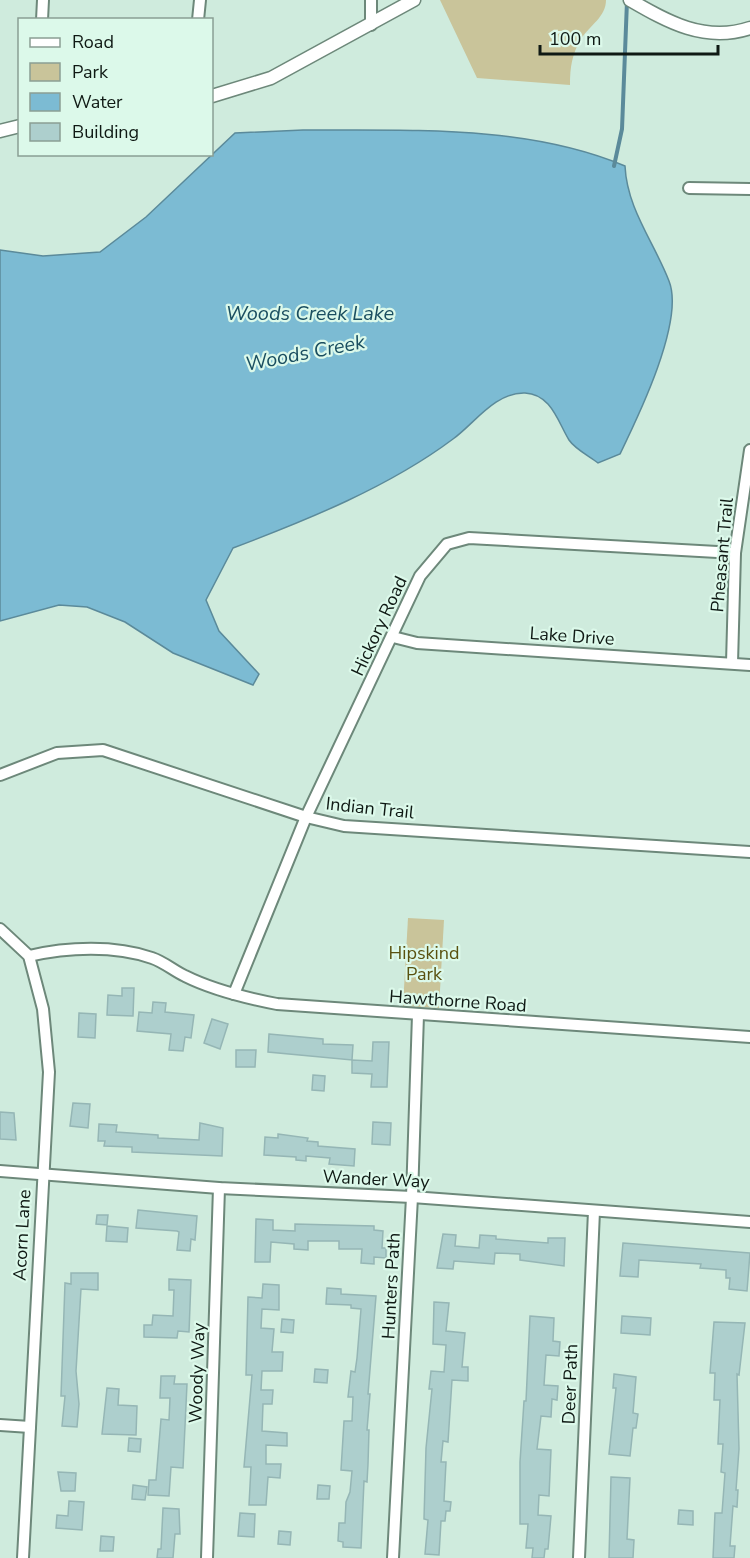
<svg xmlns="http://www.w3.org/2000/svg" width="750" height="1558" viewBox="0 0 750 1558" font-family="'Nunito Sans',sans-serif">
	<style>
		.green { fill: #c9c49a }
		.water { fill: #7cbbd3; stroke: #5b8a9a; stroke-width: 1.5 }
		.lines { fill: none; stroke-linecap: round; stroke-linejoin: round }
		.stream { stroke: #5b8a9a; stroke-width: 4 }
		.building { fill: #adcfcd; stroke: #95b6b5; stroke-width: 1.5 }
		.minor-casing { stroke: #6d887a; stroke-width: 14 }
		.tertiary-casing { stroke: #6d887a; stroke-width: 15 }
		.minor { stroke: #fff; stroke-width: 10 }
		.tertiary { stroke: #fff; stroke-width: 12 }
		.labels { text-anchor: middle; dominant-baseline: central; stroke-width: 4.5; stroke-linejoin: round; paint-order: stroke }
		.street-label { font-size: 18px; fill: #0f1914; stroke: #dcf9ea }
		.park-label { font-size: 18px; fill: #59510f; stroke: #dcf9ea }
		.water-label { font-size: 20px; font-style: italic; fill: #1a4e60; stroke: #dcf9ea }
	</style>
	<rect width="100%" height="100%" fill="#cfebdd"/>
	<g class="green">
		<path d="M 440,0 L 606,0 C 606,17 590,25 581,39 C 572,54 570,67 570,85 L 477,78 Z"/>
		<polygon points="408,918 444,920 439,1008 403,1006"/>
	</g>
	<path class="water" d="M 303,130 C 409,131 525,124 625,166 C 627,209 654,242 669,281 C 685,321 638,417 620,454 L 598,463 C 589,456 575,449 569,440 C 558,422 551,394 525,393 C 495,392 474,424 453,439 C 389,487 307,520 233,548 L 206,600 L 219,631 L 259,674 L 253,685 L 173,653 L 125,622 L 87,607 L 59,605 L 0,621 L 0,250 L 43,256 L 100,252 L 146,217 L 235,133 Z"/>
	<g class="lines">
		<polyline class="stream" points="614,166 622,129 627,1"/>
	</g>
	<g class="building">
		<polygon points="122,988 134,988 133,1016 107,1015 108,995 122,996"/>
		<polygon points="153,1002 166,1003 165,1012 194,1015 191,1038 185,1037 183,1051 169,1050 171,1034 137,1031 139,1012 152,1013"/>
		<polygon points="79,1013 96,1014 95,1038 78,1037"/>
		<polygon points="212,1019 228,1024 220,1049 204,1043"/>
		<polygon points="269,1034 323,1039 323,1044 353,1045 352,1060 268,1052"/>
		<polygon points="373,1042 389,1042 387,1087 371,1087 372,1074 352,1073 352,1060 372,1061"/>
		<polygon points="236,1050 256,1050 255,1067 236,1067"/>
		<polygon points="313,1075 325,1076 324,1091 312,1090"/>
		<polygon points="73,1103 90,1104 88,1128 70,1126"/>
		<polygon points="0,1112 14,1113 16,1140 0,1139"/>
		<polygon points="373,1122 391,1123 390,1145 372,1144"/>
		<polygon points="200,1123 223,1128 222,1156 132,1152 132,1147 104,1146 105,1141 98,1141 99,1124 117,1125 116,1132 158,1135 158,1138 199,1140"/>
		<polygon points="278,1134 308,1138 307,1141 318,1142 318,1146 355,1149 354,1166 329,1164 330,1158 306,1156 306,1161 296,1160 296,1157 264,1155 265,1137 278,1138"/>
		<polygon points="138,1210 197,1216 195,1240 191,1239 190,1251 177,1250 179,1232 177,1231 136,1228"/>
		<polygon points="97,1215 108,1215 107,1225 96,1224"/>
		<polygon points="256,1219 273,1220 273,1230 295,1231 295,1224 374,1226 374,1230 383,1231 382,1248 386,1248 386,1258 374,1257 374,1264 361,1263 362,1249 339,1249 339,1241 308,1241 308,1250 294,1249 294,1244 271,1242 270,1262 255,1262"/>
		<polygon points="107,1226 128,1228 127,1242 106,1241"/>
		<polygon points="443,1234 456,1235 455,1246 479,1248 480,1235 496,1236 496,1239 548,1243 548,1238 565,1238 564,1266 520,1260 520,1254 495,1253 494,1264 454,1261 453,1269 437,1268"/>
		<polygon points="623,1243 750,1253 747,1291 729,1289 730,1278 726,1278 726,1270 700,1268 701,1264 639,1260 638,1277 620,1276"/>
		<polygon points="71,1273 98,1273 98,1290 81,1289 76,1371 79,1404 77,1427 62,1426 65,1396 61,1396 65,1283 71,1284"/>
		<polygon points="169,1279 191,1280 189,1332 178,1331 177,1338 144,1337 144,1325 152,1325 153,1315 173,1316 174,1290 169,1290"/>
		<polygon points="263,1284 279,1285 279,1310 262,1309 261,1328 274,1329 272,1352 283,1352 282,1371 262,1371 261,1390 273,1390 272,1404 263,1404 262,1431 287,1433 287,1446 266,1445 266,1464 281,1464 280,1478 268,1477 266,1505 249,1505 251,1467 244,1467 252,1375 246,1375 248,1297 262,1298"/>
		<polygon points="327,1288 341,1289 341,1294 376,1296 368,1394 370,1394 367,1430 369,1430 368,1464 367,1482 364,1481 361,1548 343,1547 343,1542 338,1541 339,1523 345,1523 346,1502 350,1492 352,1471 341,1470 344,1421 352,1421 353,1397 348,1397 351,1371 355,1372 357,1358 361,1309 351,1308 351,1305 326,1304"/>
		<polygon points="434,1302 449,1303 446,1331 465,1333 462,1367 468,1367 468,1381 452,1380 448,1442 443,1441 441,1462 446,1462 444,1501 451,1502 450,1511 446,1511 445,1521 441,1521 439,1555 425,1554 428,1520 424,1519 426,1448 432,1389 429,1389 431,1371 444,1372 446,1345 433,1344"/>
		<polygon points="530,1316 554,1318 553,1341 560,1342 559,1356 546,1355 544,1385 558,1386 557,1400 552,1399 551,1417 541,1416 537,1449 551,1450 549,1496 539,1495 538,1515 551,1516 548,1549 545,1549 544,1558 532,1558 533,1548 526,1548 528,1524 520,1524 520,1462 524,1401 526,1401"/>
		<polygon points="622,1316 651,1318 650,1335 621,1333"/>
		<polygon points="282,1319 294,1320 293,1333 281,1332"/>
		<polygon points="714,1322 745,1323 739,1375 737,1374 739,1449 736,1490 738,1490 737,1507 733,1506 730,1546 735,1546 734,1558 713,1558 715,1513 722,1513 725,1473 721,1472 723,1444 718,1444 720,1400 714,1400 715,1373 710,1373"/>
		<polygon points="315,1369 328,1370 327,1383 314,1382"/>
		<polygon points="614,1374 636,1377 633,1413 638,1414 636,1428 633,1428 630,1456 609,1454 616,1388 613,1388"/>
		<polygon points="161,1376 175,1376 174,1384 187,1384 183,1468 171,1467 169,1496 148,1495 149,1480 156,1480 161,1419 169,1420 170,1398 160,1398"/>
		<polygon points="107,1388 119,1389 118,1405 137,1406 136,1435 102,1434"/>
		<polygon points="129,1438 141,1439 140,1452 128,1451"/>
		<polygon points="58,1472 76,1473 75,1491 61,1491"/>
		<polygon points="611,1477 630,1478 627,1539 634,1540 633,1558 609,1558"/>
		<polygon points="133,1485 147,1487 145,1500 132,1499"/>
		<polygon points="318,1485 330,1486 329,1499 317,1499"/>
		<polygon points="69,1501 84,1502 82,1530 56,1528 57,1515 68,1516"/>
		<polygon points="163,1508 179,1509 180,1534 175,1534 173,1558 157,1558 158,1549 161,1549"/>
		<polygon points="679,1510 693,1511 693,1525 678,1524"/>
		<polygon points="240,1513 255,1514 254,1537 238,1536"/>
		<polygon points="279,1531 291,1532 290,1545 278,1544"/>
		<polygon points="101,1536 114,1537 113,1551 100,1551"/>
	</g>
	<g class="lines">
		<g class="minor-casing">
			<g id="minor">
				<polyline points="371,0 371,25"/>
				<polyline points="42,20 43,0"/>
				<polyline points="198,20 200,0"/>
				<polyline points="689,188 750,189"/>
				<polyline points="393,637 417,643 750,665"/>
				<polyline points="732,663 735,553 750,450"/>
				<polyline points="0,775 57,753 103,750 306,817 344,826 750,852"/>
				<polyline points="0,929 29,956 43,1009 49,1072 23,1558"/>
				<path d="M 29,956 C 67,947 115,945 152,958 C 164,962 174,971 185,976 C 213,990 246,998 277,1004 L 750,1037"/>
				<polyline points="234,994 306,817 420,576 447,544 469,538 735,553"/>
				<polyline points="0,1171 219,1188 412,1197 750,1222"/>
				<polyline points="0,1425 30,1427"/>
				<polyline points="207,1558 219,1188"/>
				<polyline points="393,1558 412,1197 418,1015"/>
				<polyline points="579,1558 594,1211"/>
			</g>
		</g>
		<g class="tertiary-casing">
			<g id="tertiary">
				<path d="M 630,0 C 668,22 705,43 750,28"/>
				<polyline points="212,96 271,78 414,0"/>
				<polyline points="0,131 20,126"/>
			</g>
		</g>
		<use href="#minor" class="minor"/>
		<use href="#tertiary" class="tertiary"/>
	</g>
	<g class="labels">
		<g class="street-label">
			<text transform="translate(722 555) rotate(-85)">Pheasant Trail</text>
			<text transform="translate(379 626) rotate(-65)">Hickory Road</text>
			<text transform="translate(572 636) rotate(4)">Lake Drive</text>
			<text transform="translate(370 808) rotate(6)">Indian Trail</text>
			<text transform="translate(458 1001) rotate(4)">Hawthorne Road</text>
			<text transform="translate(376 1179) rotate(3)">Wander Way</text>
			<text transform="translate(22 1235) rotate(-87)">Acorn Lane</text>
			<text transform="translate(391 1286) rotate(-87)">Hunters Path</text>
			<text transform="translate(197 1373) rotate(-88)">Woody Way</text>
			<text transform="translate(570 1384) rotate(-88)">Deer Path</text>
		</g>
		<g class="park-label">
			<text x="424" y="953">Hipskind<tspan x="424" dy="21">Park</tspan></text>
		</g>
		<g class="water-label">
			<text x="310" y="313">Woods Creek Lake</text>
			<text transform="translate(305 353) rotate(-11)">Woods Creek</text>
		</g>
	</g>
	<rect x="18" y="18" width="195" height="138" fill="#dcf9ea" stroke="#8a9f94" stroke-width="1.5"/>
	<rect x="30" y="38" width="30" height="9" fill="#ffffff" stroke="#8a9f94" stroke-width="1.5"/>
	<text x="72" y="48" font-size="18" fill="#0f1914">Road</text>
	<rect x="30" y="63" width="30" height="18" fill="#c9c49a" stroke="#8a9f94" stroke-width="1.5"/>
	<text x="72" y="78" font-size="18" fill="#0f1914">Park</text>
	<rect x="30" y="93" width="30" height="18" fill="#7cbbd3" stroke="#8a9f94" stroke-width="1.5"/>
	<text x="72" y="108" font-size="18" fill="#0f1914">Water</text>
	<rect x="30" y="123" width="30" height="18" fill="#adcfcd" stroke="#8a9f94" stroke-width="1.5"/>
	<text x="72" y="138" font-size="18" fill="#0f1914">Building</text>
	<path d="M540 45v9h178v-9" fill="none" stroke="#0f1914" stroke-width="3"/>
	<text x="549" y="45" font-size="18" fill="#0f1914" stroke="#dcf9ea" stroke-width="4.5" paint-order="stroke">100 m</text>
</svg>
